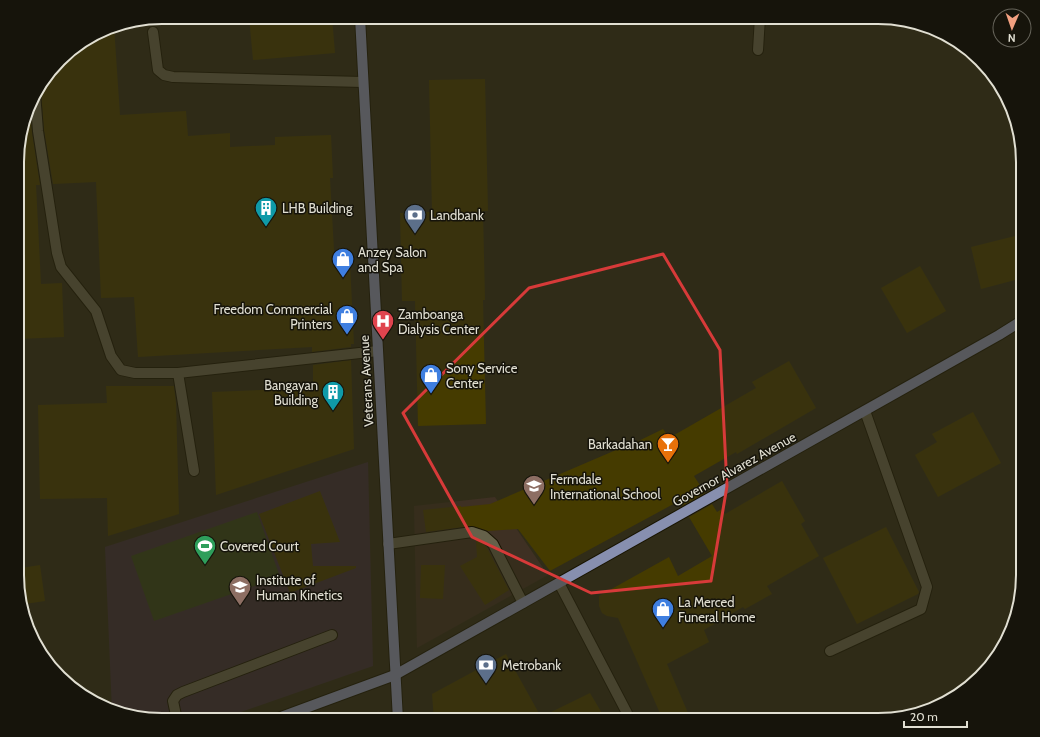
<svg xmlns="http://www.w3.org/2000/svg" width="1040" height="737" viewBox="0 0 1040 737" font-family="Cabin,sans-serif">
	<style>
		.commercial { fill: #3e3023 }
		.education { fill: #3d2e39 }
		.green { fill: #34401a }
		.building { fill: #453b00 }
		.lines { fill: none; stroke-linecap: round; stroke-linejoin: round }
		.minor-casing { stroke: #181402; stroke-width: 12 }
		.major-casing { stroke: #181402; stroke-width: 12 }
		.minor { stroke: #65614a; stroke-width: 10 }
		.major { stroke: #878faf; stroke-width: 10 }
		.marked { fill: none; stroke: #d73a39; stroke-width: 3; stroke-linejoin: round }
		.labels { text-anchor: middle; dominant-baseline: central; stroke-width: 3; stroke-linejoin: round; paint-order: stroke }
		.poi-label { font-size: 13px; fill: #e1dfd2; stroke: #16140b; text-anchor: start }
		.street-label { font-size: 13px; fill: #e1dfd2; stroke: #16140b }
		.rim { fill: none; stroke: #e1dfd2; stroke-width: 2 }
	</style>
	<rect width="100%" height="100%" fill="#302c18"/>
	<g class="commercial">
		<polygon points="495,497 548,575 417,648 414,506"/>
		<polygon points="379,711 380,720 355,720"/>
	</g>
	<polygon class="education" points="368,462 373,666 218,720 153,720 115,712 112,711 105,547"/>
	<polygon class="green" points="257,512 280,577 154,621 131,556"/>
	<g class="building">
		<polygon points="249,17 332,17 335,53 253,60"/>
		<polygon points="114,26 120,115 186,111 188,136 230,133 230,147 275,145 275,137 331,135 333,178 330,178 335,268 350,263 354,344 351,344 351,347 312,352 312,347 138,357 134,297 101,298 96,182 53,184 44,130 41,92 39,88 66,53 107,28"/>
		<polygon points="485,79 488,211 483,211 485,300 483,300 486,424 418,426 415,301 402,301 400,213 432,212 429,80"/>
		<polygon points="30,106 32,132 40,185 36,185 41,284 62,283 64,337 18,339 18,143"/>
		<polygon points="1023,234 1023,278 981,289 971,247"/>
		<polygon points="920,266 946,311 907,333 881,288"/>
		<polygon points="351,360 354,449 216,495 212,392 313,388 313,365"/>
		<polygon points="789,361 816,408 737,454 736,452 694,476 705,493 682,506 679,501 550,571 518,529 488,531 471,526 426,532 423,510 461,506 461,507 490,504 623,447 624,448 663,429 669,438 756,388 752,382"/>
		<polygon points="106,386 174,386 176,403 179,514 108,536 107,498 40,499 38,405 107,403"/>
		<polygon points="973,412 1001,463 938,497 915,455 937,442 932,434"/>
		<polygon points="782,481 805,521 801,524 819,556 767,586 772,594 745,609 743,607 704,630 709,642 667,664 691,720 663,720 618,618 607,616 602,613 599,606 599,596 669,557 678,576 712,556 689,517 712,504 717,512 722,509 725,514"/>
		<polygon points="320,491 340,542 311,544 313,566 356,566 356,568 290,593 259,514"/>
		<polygon points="886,527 919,592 918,594 857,624 823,558"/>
		<polygon points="476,540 481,542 486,546 509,590 485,605 460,566 477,557"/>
		<polygon points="40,565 45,601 25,604 21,568"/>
		<polygon points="421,565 445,565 443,599 420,598"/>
		<polygon points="506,654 541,717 590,693 606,720 434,720 432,694"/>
	</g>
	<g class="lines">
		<g class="minor-casing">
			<g id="minor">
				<polyline points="153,32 158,70 164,75 173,77 363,82"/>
				<polyline points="758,50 760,17"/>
				<polyline points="35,93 38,131 57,253 61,267 96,311 111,356 121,370 135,373 178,373 378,351"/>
				<polyline points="178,373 194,471"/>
				<polyline points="388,544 472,532 484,536 493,544 523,603"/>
				<polyline points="559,583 627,713"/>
				<polyline points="830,651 921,609 927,587 865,411"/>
				<polyline points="177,720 173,701 177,695 183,692 332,635"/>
			</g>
		</g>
		<g class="major-casing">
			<g id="major">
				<polyline points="360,17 398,720"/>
				<polyline points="273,720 395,675 999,335 1023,320"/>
			</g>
		</g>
		<use href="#minor" class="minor"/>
		<use href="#major" class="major"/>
	</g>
	<path d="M0 0H1040V737H0ZM 663,254 L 720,350 L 727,486 L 711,581 L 591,593 L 472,537 L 403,413 L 529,288 Z" fill="#302c18" fill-opacity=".55" fill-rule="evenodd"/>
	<path class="marked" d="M 663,254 L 720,350 L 727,486 L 711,581 L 591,593 L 472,537 L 403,413 L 529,288 Z"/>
	<defs>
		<g id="building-pin" transform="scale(1.15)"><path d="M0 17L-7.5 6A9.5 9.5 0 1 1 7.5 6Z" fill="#0f9aa8" stroke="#16140b"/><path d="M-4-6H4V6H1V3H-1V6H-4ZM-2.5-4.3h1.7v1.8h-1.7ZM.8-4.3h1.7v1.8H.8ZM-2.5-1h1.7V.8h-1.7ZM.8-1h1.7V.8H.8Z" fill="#fff"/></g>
		<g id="bank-pin" transform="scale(1.15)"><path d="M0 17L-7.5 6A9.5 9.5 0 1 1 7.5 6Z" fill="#5c6f8a" stroke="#16140b"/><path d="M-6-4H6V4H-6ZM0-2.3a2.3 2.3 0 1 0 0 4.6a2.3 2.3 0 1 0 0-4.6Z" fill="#fff"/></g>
		<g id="shop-pin" transform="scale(1.15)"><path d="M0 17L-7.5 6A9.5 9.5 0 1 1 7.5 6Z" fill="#3f7fe0" stroke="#16140b"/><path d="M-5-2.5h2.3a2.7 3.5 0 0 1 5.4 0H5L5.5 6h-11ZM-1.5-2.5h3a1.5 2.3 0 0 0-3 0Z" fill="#fff"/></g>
		<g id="hospital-pin" transform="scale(1.15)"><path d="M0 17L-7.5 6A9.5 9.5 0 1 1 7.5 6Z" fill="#e0444e" stroke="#16140b"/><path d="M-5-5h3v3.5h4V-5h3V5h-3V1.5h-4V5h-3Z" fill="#fff"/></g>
		<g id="bar-pin" transform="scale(1.15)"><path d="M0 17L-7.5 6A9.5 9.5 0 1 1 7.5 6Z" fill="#e8710a" stroke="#16140b"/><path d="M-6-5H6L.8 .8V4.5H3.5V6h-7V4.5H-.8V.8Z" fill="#fff"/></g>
		<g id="school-pin" transform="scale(1.15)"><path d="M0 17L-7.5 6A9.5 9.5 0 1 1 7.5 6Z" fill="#8d6e63" stroke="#16140b"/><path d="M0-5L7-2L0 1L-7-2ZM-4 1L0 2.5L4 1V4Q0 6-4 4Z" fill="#fff"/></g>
		<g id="stadium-pin" transform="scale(1.15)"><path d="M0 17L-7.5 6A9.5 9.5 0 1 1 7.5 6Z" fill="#2e9e5b" stroke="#16140b"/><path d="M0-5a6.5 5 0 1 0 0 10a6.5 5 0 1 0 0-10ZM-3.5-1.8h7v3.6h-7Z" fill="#fff"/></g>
		<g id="university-pin" transform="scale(1.15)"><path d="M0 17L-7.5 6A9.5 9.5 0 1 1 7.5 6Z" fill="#8d6e63" stroke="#16140b"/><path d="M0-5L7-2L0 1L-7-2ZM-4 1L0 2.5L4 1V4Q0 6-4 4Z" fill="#fff"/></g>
	</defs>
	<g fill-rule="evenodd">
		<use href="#building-pin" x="266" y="208"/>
		<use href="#bank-pin" x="415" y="215"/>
		<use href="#shop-pin" x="343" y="259"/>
		<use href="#shop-pin" x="347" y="316"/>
		<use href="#hospital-pin" x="383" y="321"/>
		<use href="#shop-pin" x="431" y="375"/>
		<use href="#building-pin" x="333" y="392"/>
		<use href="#bar-pin" x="668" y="444"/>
		<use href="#school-pin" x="534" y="486"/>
		<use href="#stadium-pin" x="205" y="546"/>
		<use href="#university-pin" x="240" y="587"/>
		<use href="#shop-pin" x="663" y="609"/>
		<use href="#bank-pin" x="486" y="665"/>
	</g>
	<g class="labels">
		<g class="poi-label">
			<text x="282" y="208">LHB Building</text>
			<text x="430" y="215">Landbank</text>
			<text x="358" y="252">Anzey Salon<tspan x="358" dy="15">and Spa</tspan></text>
			<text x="332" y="309" text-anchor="end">Freedom Commercial<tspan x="332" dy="15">Printers</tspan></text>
			<text x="398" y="314">Zamboanga<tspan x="398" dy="15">Dialysis Center</tspan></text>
			<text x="446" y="368">Sony Service<tspan x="446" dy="15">Center</tspan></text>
			<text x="318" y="385" text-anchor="end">Bangayan<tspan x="318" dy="15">Building</tspan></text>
			<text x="652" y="444" text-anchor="end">Barkadahan</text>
			<text x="550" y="479">Fermdale<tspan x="550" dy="15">International School</tspan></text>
			<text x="220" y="546">Covered Court</text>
			<text x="256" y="580">Institute of<tspan x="256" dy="15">Human Kinetics</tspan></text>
			<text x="678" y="602">La Merced<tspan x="678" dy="15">Funeral Home</tspan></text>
			<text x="502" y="665">Metrobank</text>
		</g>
		<g class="street-label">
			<text transform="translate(366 381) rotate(-93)">Veterans Avenue</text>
			<text transform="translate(734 469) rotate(-29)">Governor Alvarez Avenue</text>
		</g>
	</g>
	<path d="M0 0H1040V737H0ZM162 24H878A138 138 0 0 1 1016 162V575A138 138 0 0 1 878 713H162A138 138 0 0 1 24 575V162A138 138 0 0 1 162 24Z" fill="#16140b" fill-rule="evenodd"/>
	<path class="rim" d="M162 24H878A138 138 0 0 1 1016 162V575A138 138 0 0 1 878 713H162A138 138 0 0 1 24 575V162A138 138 0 0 1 162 24Z"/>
	<g transform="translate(1012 28) rotate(182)"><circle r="19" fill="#16140b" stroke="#67655b"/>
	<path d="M0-3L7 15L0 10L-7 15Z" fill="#f2a080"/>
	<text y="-6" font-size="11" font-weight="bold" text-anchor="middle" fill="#e1dfd2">N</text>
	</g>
	<path d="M904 721v6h63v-6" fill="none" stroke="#e1dfd2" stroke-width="2"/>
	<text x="910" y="721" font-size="12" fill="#e1dfd2" stroke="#16140b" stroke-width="3" paint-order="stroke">20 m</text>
</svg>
